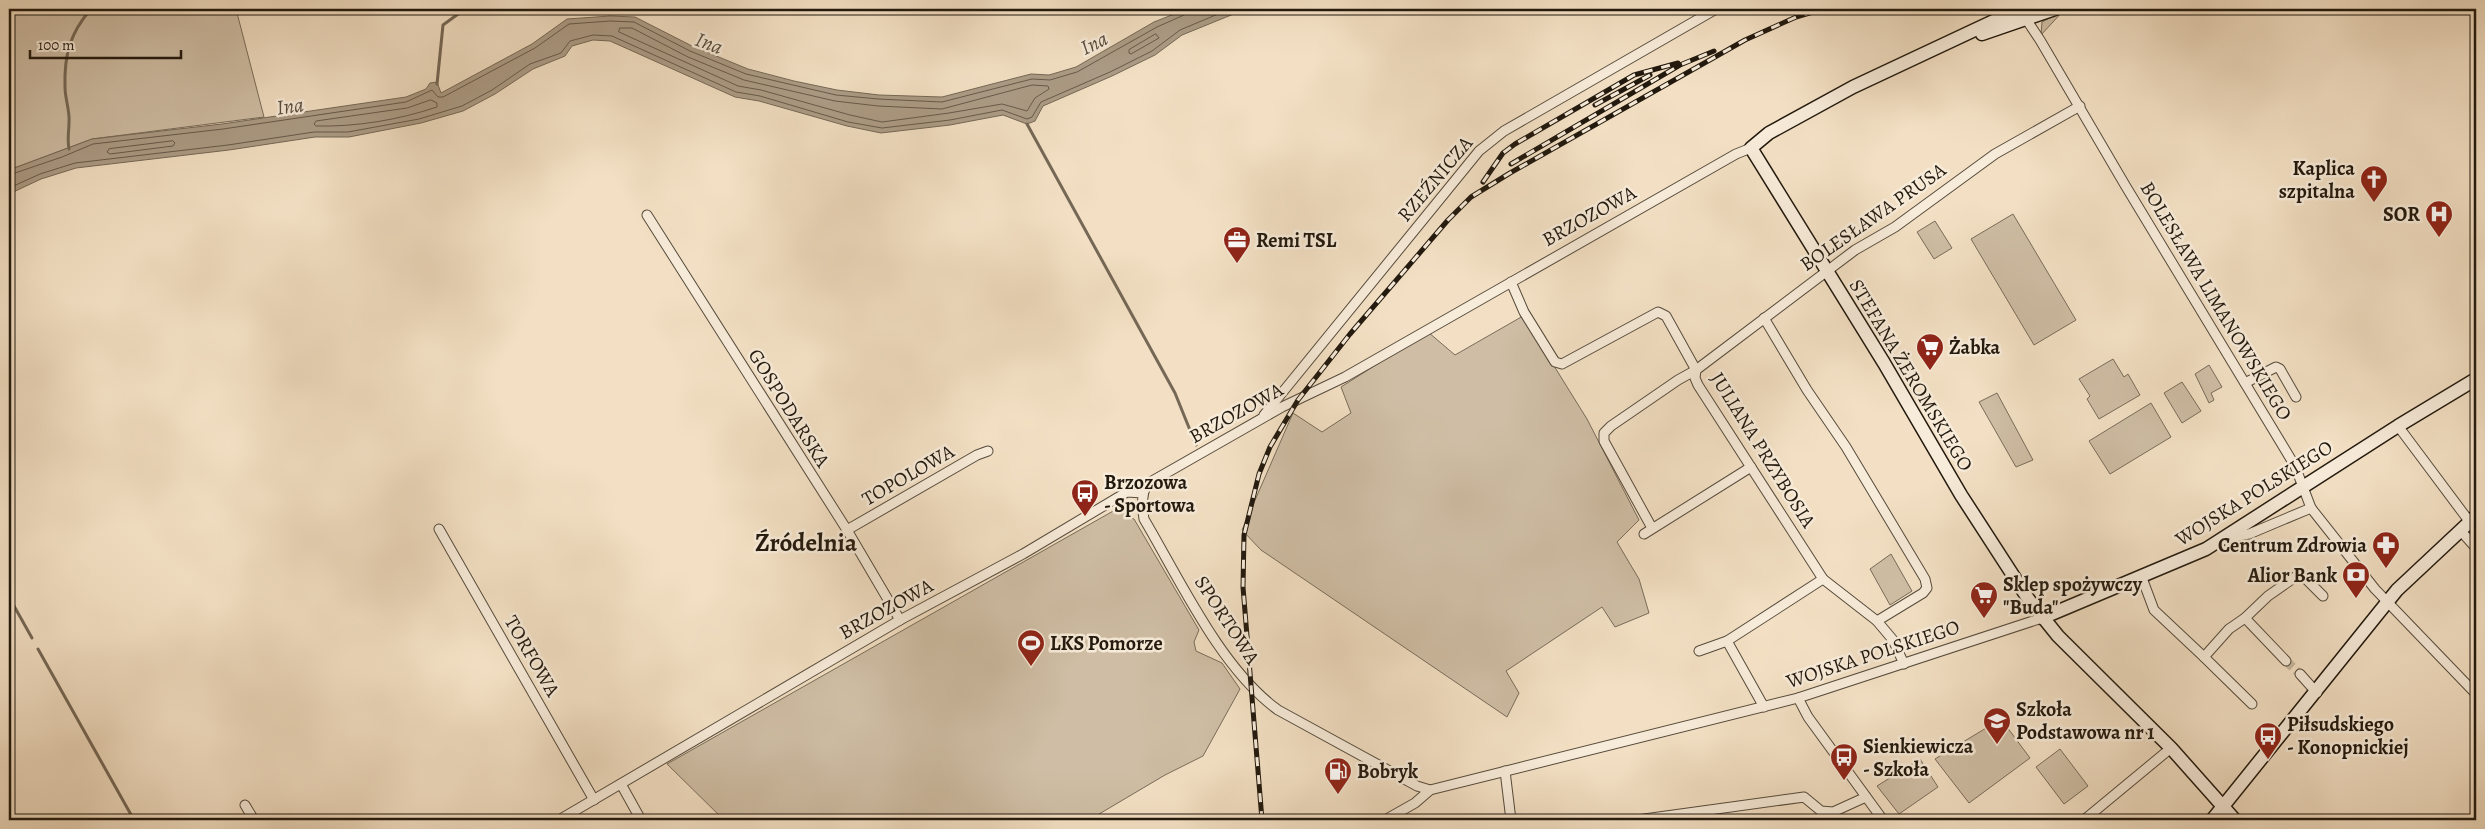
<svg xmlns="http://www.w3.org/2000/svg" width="2485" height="829" viewBox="0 0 2485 829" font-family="Alegreya,serif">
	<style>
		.green { fill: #cfbea5; stroke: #786c5a }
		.water { fill: #ac9c86; stroke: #756856 }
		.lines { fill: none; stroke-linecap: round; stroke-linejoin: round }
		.shore { stroke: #675a4a; stroke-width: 1 }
		.stream { stroke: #756856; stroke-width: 3 }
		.street-tunnel { stroke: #c9b8a0; stroke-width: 9; stroke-dasharray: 9 4.5; stroke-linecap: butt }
		.street-casing { stroke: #564b3c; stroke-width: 11 }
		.secondary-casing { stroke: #22190e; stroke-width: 15 }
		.street { stroke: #f7ebd9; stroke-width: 9 }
		.secondary { stroke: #f7ebd9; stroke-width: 12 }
		.rail-casing { stroke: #22190e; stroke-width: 5 }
		.rail { stroke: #f7ebd9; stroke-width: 3; stroke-dasharray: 9; stroke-linecap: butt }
		.labels { text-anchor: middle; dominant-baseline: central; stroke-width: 5; stroke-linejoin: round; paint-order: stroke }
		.poi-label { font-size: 20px; font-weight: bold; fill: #22190e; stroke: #f7ebd9; text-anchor: start }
		.street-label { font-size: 20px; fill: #22190e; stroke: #f7ebd9 }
		.water-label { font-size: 21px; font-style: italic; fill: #594d3e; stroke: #f7ebd9 }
		.district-label { font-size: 25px; font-weight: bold; fill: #22190e; stroke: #f7ebd9 }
	</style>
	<rect width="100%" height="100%" fill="#f3e0c4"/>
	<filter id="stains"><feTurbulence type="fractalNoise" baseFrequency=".004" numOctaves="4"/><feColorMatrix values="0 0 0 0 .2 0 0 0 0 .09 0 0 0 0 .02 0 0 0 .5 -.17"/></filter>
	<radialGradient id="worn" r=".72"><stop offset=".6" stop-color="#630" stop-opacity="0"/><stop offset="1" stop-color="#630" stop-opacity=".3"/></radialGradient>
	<g class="green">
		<polygon points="9,9 236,9 264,117 92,139 9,170"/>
		<polygon points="2064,10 2041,35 2042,22"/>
		<polygon points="2013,214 2076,320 2034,345 1971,239"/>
		<polygon points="1935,221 1952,248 1934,259 1917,232"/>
		<polygon points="1523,316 1587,419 1639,520 1617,542 1639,579 1649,613 1615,627 1602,607 1506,671 1519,693 1507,717 1261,550 1242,530 1293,413 1322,432 1351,413 1341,387 1428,332 1455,355"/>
		<polygon points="2113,359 2124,377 2128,374 2140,395 2099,419 2087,399 2090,396 2079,379"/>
		<polygon points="2209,365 2222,387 2211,393 2214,400 2209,403 2195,374"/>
		<polygon points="2182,382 2201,411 2182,423 2164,393"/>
		<polygon points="1997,393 2033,460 2016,467 1979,402"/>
		<polygon points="2151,403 2171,437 2110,474 2089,441"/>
		<polygon points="1122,506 1127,516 1134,519 1199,630 1194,642 1196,651 1222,663 1240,689 1203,756 1165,775 1089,820 724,820 667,764"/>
		<polygon points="1891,554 1912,591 1890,605 1870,569"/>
		<polygon points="2001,719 2030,758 1969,803 1935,759"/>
		<polygon points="2060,749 2088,786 2064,804 2036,767"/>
		<polygon points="1920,759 1938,787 1899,814 1877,786"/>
	</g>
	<polygon class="water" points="1187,9 1246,9 1182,35 1155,55 1112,76 1043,106 1035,121 1027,124 1003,115 950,125 881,133 847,126 759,101 735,97 610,41 593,40 572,46 565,56 533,69 495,94 463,111 421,123 349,137 315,137 229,150 76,168 41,179 9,194 9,170 92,139 222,124 406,97 426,89 430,83 437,82 441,93 532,44 567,19 610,16 635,17 692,46 748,69 794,81 837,90 879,95 942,97 1031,74 1049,75 1076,67 1154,22"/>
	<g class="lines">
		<g class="shore">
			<polygon points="620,28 632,28 688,57 744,80 835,101 878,106 942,109 1032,85 1048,86 1049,89 1035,98 1027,111 1002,104 949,113 882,122 850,115 761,90 738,86 619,32"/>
			<polygon points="1156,34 1159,38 1131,54 1129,53 1129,50"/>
			<path d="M 431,100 L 437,103 L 437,107 C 398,120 356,127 316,126 L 314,124 L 316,121 L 407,108 Z"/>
			<polygon points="173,141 175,143 173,146 110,154 107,152 109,149"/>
			<polyline points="9,175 62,157 93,144 223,129 406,102 432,90 438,97 443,97 535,48 569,24 610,21 634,22 690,51 746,74 793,85 836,95 878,99 942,102 1032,79 1050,80 1077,72 1157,27 1184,15 1187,9"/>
			<polyline points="9,188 40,174 75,163 228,145 314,132 348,132 419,119 462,106 492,90 530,64 561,53 570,41 593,35 612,36 736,92 760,96 848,122 882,128 950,120 1002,110 1027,119 1032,117 1041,102 1110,72 1152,51 1180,30 1230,9"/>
		</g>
		<g class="stream">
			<polyline points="437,84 443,25 465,9"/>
			<polyline points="1027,124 1175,393 1196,445"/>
			<path d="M 69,149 C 67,138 69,132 69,122 C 70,111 65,99 65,87 C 64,55 70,33 91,9"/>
			<polyline points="9,597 32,638"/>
			<polyline points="38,649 134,820"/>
		</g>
		<polyline class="street-tunnel" points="2286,661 2300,674"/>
		<g class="street-casing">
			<g id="street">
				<polyline points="2024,16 2040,40 2125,185 2295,466 2311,508 2375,589 2476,694"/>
				<polyline points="647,215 847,530 900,620"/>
				<polyline points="1511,282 1524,312 1555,362 1562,364 1658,312 1666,316 1696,370 1695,378 1698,385 1823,579 1877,621 1893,640 1904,664"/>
				<polyline points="1764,318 1807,390 1846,447 1925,579 1927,588 1923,593 1877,621"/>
				<polyline points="2245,383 2276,367 2280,369 2296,397"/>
				<polyline points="1264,415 1479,151 1504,131 1716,9"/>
				<polyline points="2398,426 2469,521"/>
				<polyline points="1652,528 1604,441 1604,433 1611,426 1678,380 1696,370 1855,250 1895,227 1995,154 2080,106"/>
				<polyline points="439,529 594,800"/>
				<polyline points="847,530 977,455 988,451"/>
				<polyline points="2460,530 2476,548"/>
				<polyline points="1644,534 1751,467"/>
				<polyline points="2227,538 2249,534 2311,508"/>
				<polyline points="2142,578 2154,610 2204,657"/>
				<polyline points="2245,618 2286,661"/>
				<polyline points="1727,641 1764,707"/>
				<polyline points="1699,651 1727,641 1823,579"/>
				<polyline points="2300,674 2317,693"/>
				<polyline points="1798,698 1808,717 1883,820"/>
				<polyline points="2252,704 2204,657 2229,629 2245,618 2268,596 2298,575 2303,576 2323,596"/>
				<polyline points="1505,771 1511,820"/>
				<polyline points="621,784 641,820"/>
				<path d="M 1430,790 L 1417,786 L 1278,710 C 1221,669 1180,580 1144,519 C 1142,506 1141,496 1147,484 L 1282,407 L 1345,377 L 1736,154 L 1751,148"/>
				<polyline points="245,805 254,820"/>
				<polyline points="559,820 900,620 1023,554 1127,492 1143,493"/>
				<polyline points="1385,820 1415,803 1430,790 1798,698 2042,618"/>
				<polyline points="1637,820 1804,797 1821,811 1833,812 1866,797"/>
				<polyline points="2084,820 2171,748"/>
			</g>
		</g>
		<g class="secondary-casing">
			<g id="secondary">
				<polyline points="2029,9 1998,19 1853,87 1769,133 1751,148 1884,363 1961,495 2029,600 2058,636 2171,748 2235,820"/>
				<polyline points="1982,34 2055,9"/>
				<polyline points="2042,618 2206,549 2398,426 2476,379"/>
				<polyline points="2212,820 2397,590 2476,516"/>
			</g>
		</g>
		<use href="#street" class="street"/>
		<use href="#secondary" class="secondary"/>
		<g class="rail-casing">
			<g id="rail">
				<polyline points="1595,105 1650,75"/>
				<polyline points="1511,164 1680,65 1714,51"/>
				<polyline points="1483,182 1503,153 1515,144 1634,75 1678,63"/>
				<polyline points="1262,820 1243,587 1244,535 1259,474 1270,447 1298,400 1350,334 1448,220 1471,197 1510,173 1745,40 1796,17 1823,9"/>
			</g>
		</g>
		<use href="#rail" class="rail"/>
	</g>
	<defs>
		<g id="church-pin" transform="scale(1.4375)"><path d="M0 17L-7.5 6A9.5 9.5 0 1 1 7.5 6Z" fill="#8f2418" stroke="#f7ebd9"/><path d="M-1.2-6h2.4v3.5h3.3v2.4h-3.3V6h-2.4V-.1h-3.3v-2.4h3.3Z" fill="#fff"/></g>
		<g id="hospital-pin" transform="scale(1.4375)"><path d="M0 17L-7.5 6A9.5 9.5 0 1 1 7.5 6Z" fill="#8f2418" stroke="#f7ebd9"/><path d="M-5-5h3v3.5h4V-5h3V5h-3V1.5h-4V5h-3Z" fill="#fff"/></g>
		<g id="office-pin" transform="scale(1.4375)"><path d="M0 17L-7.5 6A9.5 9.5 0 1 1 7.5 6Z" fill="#8f2418" stroke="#f7ebd9"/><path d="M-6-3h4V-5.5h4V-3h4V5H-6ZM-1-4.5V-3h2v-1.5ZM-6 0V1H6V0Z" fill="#fff"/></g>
		<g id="supermarket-pin" transform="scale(1.4375)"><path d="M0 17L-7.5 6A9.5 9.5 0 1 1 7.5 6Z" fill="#8f2418" stroke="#f7ebd9"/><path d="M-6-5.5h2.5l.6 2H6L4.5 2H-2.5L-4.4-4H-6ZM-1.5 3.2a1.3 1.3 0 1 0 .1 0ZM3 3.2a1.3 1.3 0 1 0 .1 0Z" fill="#fff"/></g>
		<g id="bus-pin" transform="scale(1.4375)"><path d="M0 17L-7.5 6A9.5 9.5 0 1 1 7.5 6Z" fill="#8f2418" stroke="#f7ebd9"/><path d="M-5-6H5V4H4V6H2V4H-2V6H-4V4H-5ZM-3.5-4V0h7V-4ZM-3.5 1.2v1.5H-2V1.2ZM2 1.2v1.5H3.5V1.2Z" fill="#fff"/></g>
		<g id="pharmacy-pin" transform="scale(1.4375)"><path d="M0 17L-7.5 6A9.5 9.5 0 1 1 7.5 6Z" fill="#8f2418" stroke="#f7ebd9"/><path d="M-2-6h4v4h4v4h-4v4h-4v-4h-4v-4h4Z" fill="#fff"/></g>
		<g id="bank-pin" transform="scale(1.4375)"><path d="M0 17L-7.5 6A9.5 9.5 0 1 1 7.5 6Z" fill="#8f2418" stroke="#f7ebd9"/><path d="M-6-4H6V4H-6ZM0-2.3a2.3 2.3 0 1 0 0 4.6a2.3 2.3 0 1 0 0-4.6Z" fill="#fff"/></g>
		<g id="stadium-pin" transform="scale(1.4375)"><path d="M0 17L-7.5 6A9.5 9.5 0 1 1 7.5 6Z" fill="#8f2418" stroke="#f7ebd9"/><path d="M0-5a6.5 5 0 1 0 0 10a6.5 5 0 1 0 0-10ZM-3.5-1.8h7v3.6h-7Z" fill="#fff"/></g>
		<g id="school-pin" transform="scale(1.4375)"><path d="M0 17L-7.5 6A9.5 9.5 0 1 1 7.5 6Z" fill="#8f2418" stroke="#f7ebd9"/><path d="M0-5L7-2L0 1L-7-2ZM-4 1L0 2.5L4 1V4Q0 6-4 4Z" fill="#fff"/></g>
		<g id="fuel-pin" transform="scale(1.4375)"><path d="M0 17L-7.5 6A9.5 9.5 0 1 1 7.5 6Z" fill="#8f2418" stroke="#f7ebd9"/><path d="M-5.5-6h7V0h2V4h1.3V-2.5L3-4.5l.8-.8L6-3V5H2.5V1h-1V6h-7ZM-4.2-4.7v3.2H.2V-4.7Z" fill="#fff"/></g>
	</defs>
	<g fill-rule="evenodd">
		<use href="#church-pin" x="2374" y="179"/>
		<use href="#hospital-pin" x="2439" y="214"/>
		<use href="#office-pin" x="1237" y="240"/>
		<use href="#supermarket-pin" x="1930" y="347"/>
		<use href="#bus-pin" x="1085" y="493"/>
		<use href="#pharmacy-pin" x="2386" y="545"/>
		<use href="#bank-pin" x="2356" y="575"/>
		<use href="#supermarket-pin" x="1984" y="595"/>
		<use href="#stadium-pin" x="1031" y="643"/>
		<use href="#school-pin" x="1997" y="721"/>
		<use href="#bus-pin" x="2268" y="736"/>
		<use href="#bus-pin" x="1844" y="757"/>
		<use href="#fuel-pin" x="1338" y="771"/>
	</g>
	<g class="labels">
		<g class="poi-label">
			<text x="2355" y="168" text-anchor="end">Kaplica<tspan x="2355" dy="23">szpitalna</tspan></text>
			<text x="2420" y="214" text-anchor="end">SOR</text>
			<text x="1256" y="240">Remi TSL</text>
			<text x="1949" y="347">Żabka</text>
			<text x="1104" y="482">Brzozowa<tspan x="1104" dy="23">- Sportowa</tspan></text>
			<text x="2367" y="545" text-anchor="end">Centrum Zdrowia</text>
			<text x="2337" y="575" text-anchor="end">Alior Bank</text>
			<text x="2003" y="584">Sklep spożywczy<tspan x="2003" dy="23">"Buda"</tspan></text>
			<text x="1050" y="643">LKS Pomorze</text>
			<text x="2016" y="709">Szkoła<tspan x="2016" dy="23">Podstawowa nr 1</tspan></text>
			<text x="2287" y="724">Piłsudskiego<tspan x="2287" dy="23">- Konopnickiej</tspan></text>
			<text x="1863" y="746">Sienkiewicza<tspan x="1863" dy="23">- Szkoła</tspan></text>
			<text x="1357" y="771">Bobryk</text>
		</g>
		<g class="street-label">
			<text transform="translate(1435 179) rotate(-50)">RZEŹNICZA</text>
			<text transform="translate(1589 216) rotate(-29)">BRZOZOWA</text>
			<text transform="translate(1873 217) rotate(-35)">BOLESŁAWA PRUSA</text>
			<text transform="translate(2216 301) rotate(59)">BOLESŁAWA LIMANOWSKIEGO</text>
			<text transform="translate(1911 375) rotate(59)">STEFANA ŻEROMSKIEGO</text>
			<text transform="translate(789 408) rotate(58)">GOSPODARSKA</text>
			<text transform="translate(1236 413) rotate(-29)">BRZOZOWA</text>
			<text transform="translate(1763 450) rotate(58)">JULIANA PRZYBOSIA</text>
			<text transform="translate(908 475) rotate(-30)">TOPOLOWA</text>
			<text transform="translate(2254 493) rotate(-32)">WOJSKA POLSKIEGO</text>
			<text transform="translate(886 609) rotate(-29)">BRZOZOWA</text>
			<text transform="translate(1227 620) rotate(57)">SPORTOWA</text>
			<text transform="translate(1873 654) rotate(-18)">WOJSKA POLSKIEGO</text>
			<text transform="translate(532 656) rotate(60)">TORFOWA</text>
		</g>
		<g class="water-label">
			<text transform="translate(709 43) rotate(21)">Ina</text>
			<text transform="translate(1094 43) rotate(-26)">Ina</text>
			<text transform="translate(290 106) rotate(-8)">Ina</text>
		</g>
		<g class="district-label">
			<text x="806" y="543">Źródelnia</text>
		</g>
	</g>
	<rect width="2485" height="829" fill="none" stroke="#f3e0c4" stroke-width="30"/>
	<rect x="10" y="10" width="2465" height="809" fill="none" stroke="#22190e" stroke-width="2.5"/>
	<rect x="15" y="15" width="2455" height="799" fill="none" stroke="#22190e"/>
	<path d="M30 50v8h151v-8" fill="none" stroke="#22190e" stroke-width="2.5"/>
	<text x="38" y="50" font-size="15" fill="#22190e" stroke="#f7ebd9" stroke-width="4" paint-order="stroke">100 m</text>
	<rect width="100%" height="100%" filter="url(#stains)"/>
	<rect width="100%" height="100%" fill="url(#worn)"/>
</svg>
